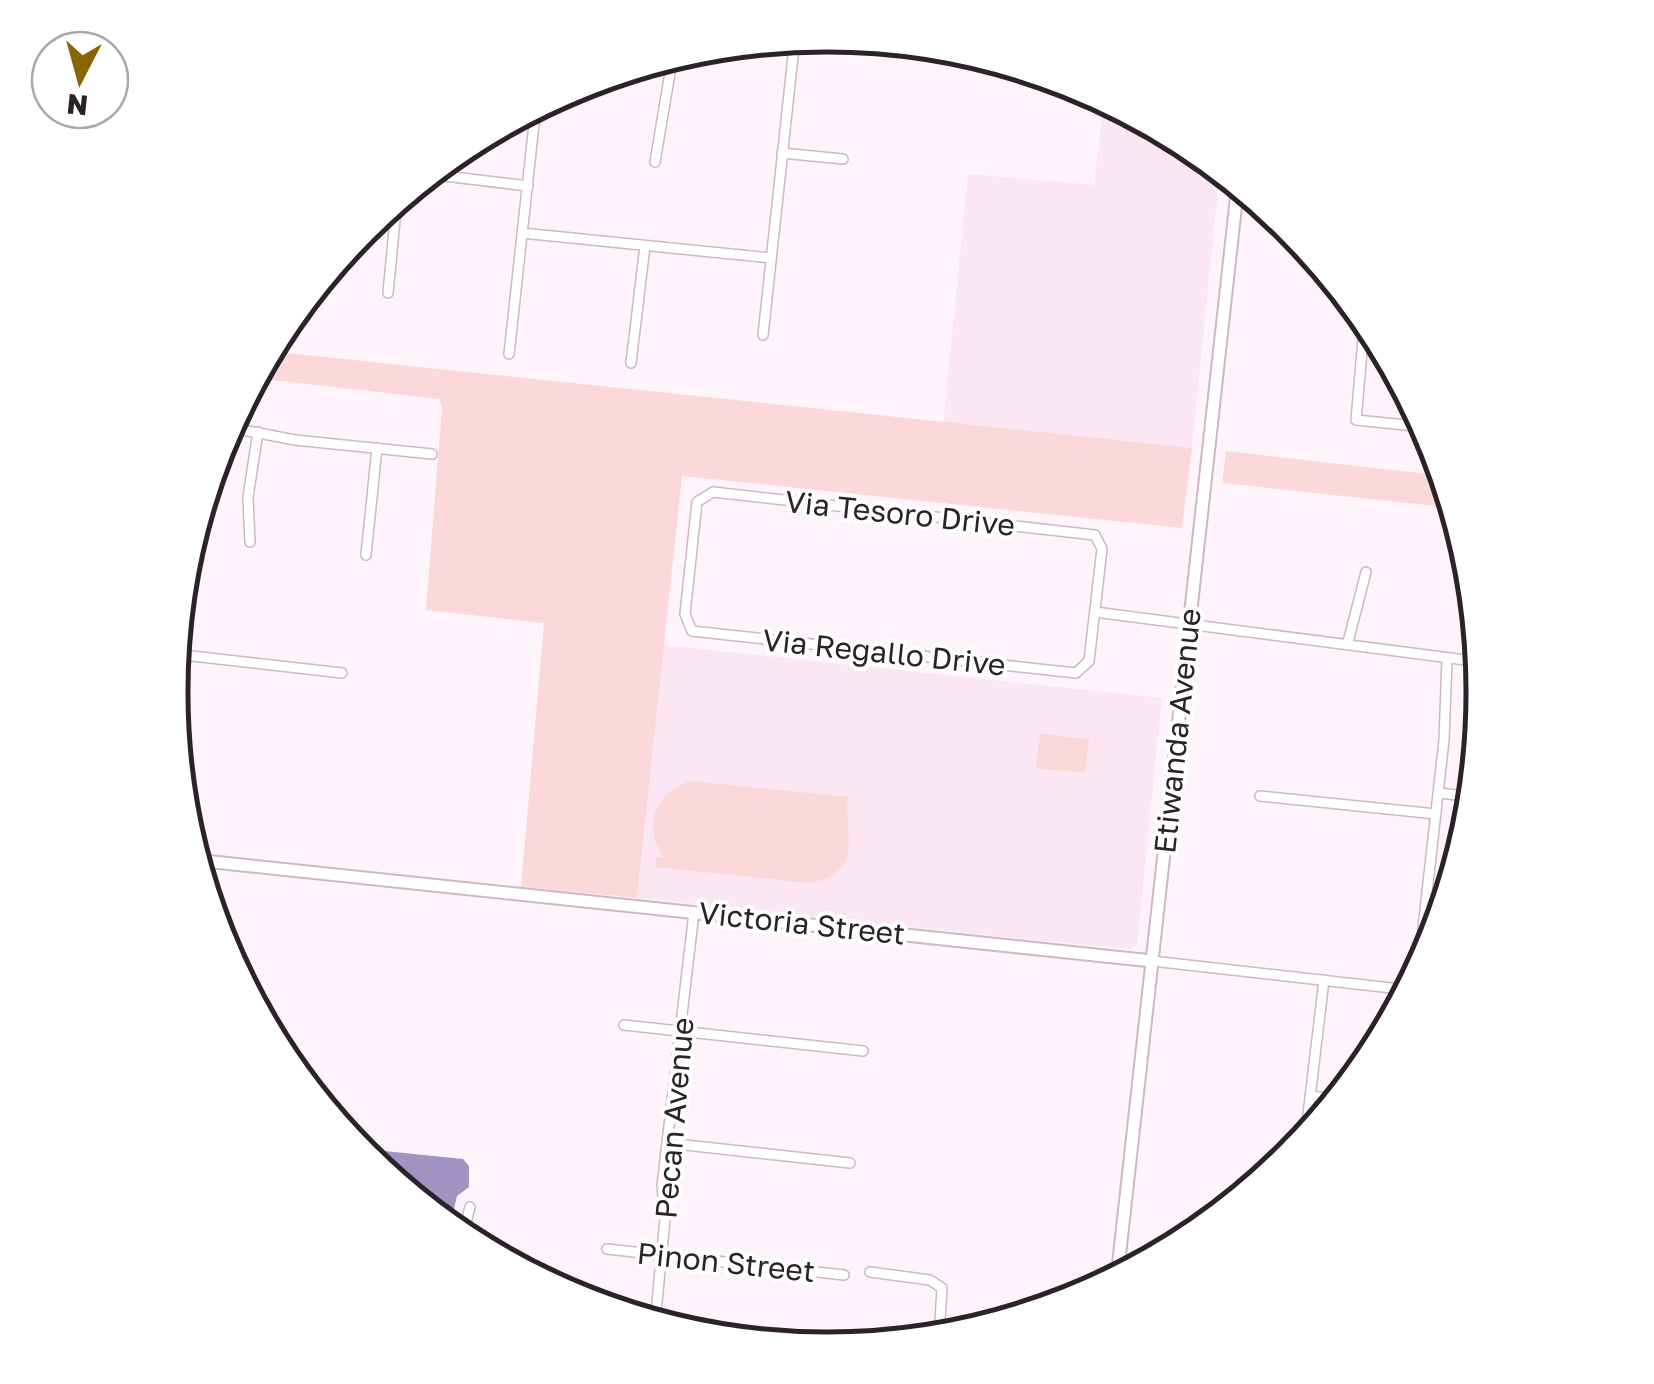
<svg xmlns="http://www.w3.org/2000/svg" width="1654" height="1384" viewBox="0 0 1654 1384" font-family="'Golos Text',sans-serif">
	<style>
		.built { fill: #fae7f3 }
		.green { fill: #fad9d8 }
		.water { fill: #a094c3 }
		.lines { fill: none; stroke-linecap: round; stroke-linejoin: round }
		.minor-casing { stroke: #cfb7c7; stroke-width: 12 }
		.tertiary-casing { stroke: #cfb7c7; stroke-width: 15 }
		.minor { stroke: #fff; stroke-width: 9 }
		.tertiary { stroke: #fff; stroke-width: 11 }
		.labels { text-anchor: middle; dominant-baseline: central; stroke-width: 8; stroke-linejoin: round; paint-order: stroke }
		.street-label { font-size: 30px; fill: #2c2329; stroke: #fff }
		.rim { fill: none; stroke: #2c2329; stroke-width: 5 }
	</style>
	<rect width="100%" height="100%" fill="#fff4fb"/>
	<g class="built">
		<polygon points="1104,99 1192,146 1220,169 1192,448 943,424 968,174 1094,185"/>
		<polygon points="663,645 1162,698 1137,945 1130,949 1004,937 637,898"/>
	</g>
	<g class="green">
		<polygon points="268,351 1192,448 1182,528 682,476 637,898 521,887 544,623 426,610 442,408 440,399 253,378"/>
		<polygon points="1226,451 1445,476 1455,508 1222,483"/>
		<polygon points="1040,734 1089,739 1085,773 1036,768"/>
		<path d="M 691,781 L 848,797 C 844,835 865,873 809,883 L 655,867 L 656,857 L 664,857 C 642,826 655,792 691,781 Z"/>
	</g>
	<polygon class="water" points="365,1149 463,1159 469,1166 469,1187 457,1196 450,1226 364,1158"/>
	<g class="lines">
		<g class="minor-casing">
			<g id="minor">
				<polyline points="782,153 843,159"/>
				<polyline points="655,162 673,55"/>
				<polyline points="428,174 528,186"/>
				<polyline points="522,233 771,258"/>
				<polyline points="388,293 397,199"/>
				<polyline points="1365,317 1356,420 1426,427"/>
				<polyline points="763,335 795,38"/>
				<polyline points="509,354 536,106"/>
				<polyline points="631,363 645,246"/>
				<polyline points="227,427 295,440 432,454"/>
				<polygon points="713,492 1095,535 1102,549 1089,661 1076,673 692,631 685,614 697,502"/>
				<polyline points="250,542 248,497 258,432"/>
				<polyline points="366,555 377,448"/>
				<polyline points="1095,612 1481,662"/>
				<polyline points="1348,642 1366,572"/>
				<polyline points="174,654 342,673"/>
				<polyline points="1439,793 1474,797"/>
				<polyline points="1260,796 1436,814"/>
				<polyline points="1425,917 1441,919"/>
				<polyline points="1152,961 1409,990"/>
				<polyline points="1418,973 1444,740 1447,659"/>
				<polyline points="624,1025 863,1051"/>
				<polyline points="1310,1096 1339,1099"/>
				<polyline points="1305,1140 1324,980"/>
				<polyline points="667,1143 850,1163"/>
				<polyline points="462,1238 470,1207"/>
				<polyline points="607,1249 844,1275"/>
				<polyline points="870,1272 930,1280 942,1288 939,1338"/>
				<polyline points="655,1323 665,1219 662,1186 694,912"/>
			</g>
		</g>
		<g class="tertiary-casing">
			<g id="tertiary">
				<polyline points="195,860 1152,961"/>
				<polyline points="1117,1278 1238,184"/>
			</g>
		</g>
		<use href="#minor" class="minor"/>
		<use href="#tertiary" class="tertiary"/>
	</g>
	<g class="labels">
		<g class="street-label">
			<text transform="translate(900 513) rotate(6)">Via Tesoro Drive</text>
			<text transform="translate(884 652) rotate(6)">Via Regallo Drive</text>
			<text transform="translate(1177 731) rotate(-84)">Etiwanda Avenue</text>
			<text transform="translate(802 923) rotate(6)">Victoria Street</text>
			<text transform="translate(674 1118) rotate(-85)">Pecan Avenue</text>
			<text transform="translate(726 1262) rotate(6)">Pinon Street</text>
		</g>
	</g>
	<path d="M0 0H1654V1384H0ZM827 52H827A639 639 0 0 1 1466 691V693A639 639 0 0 1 827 1332H827A639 639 0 0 1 188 693V691A639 639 0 0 1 827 52Z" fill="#fff" fill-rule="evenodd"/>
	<path class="rim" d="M827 52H827A639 639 0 0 1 1466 691V693A639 639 0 0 1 827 1332H827A639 639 0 0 1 188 693V691A639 639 0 0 1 827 52Z"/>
	<g transform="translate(80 80) rotate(186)"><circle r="48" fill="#ffffff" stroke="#aba7a9" stroke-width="2.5"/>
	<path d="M0-8L18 38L0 25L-18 38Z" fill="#8a6603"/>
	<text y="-15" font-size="28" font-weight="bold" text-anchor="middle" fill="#2c2329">N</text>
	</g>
</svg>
